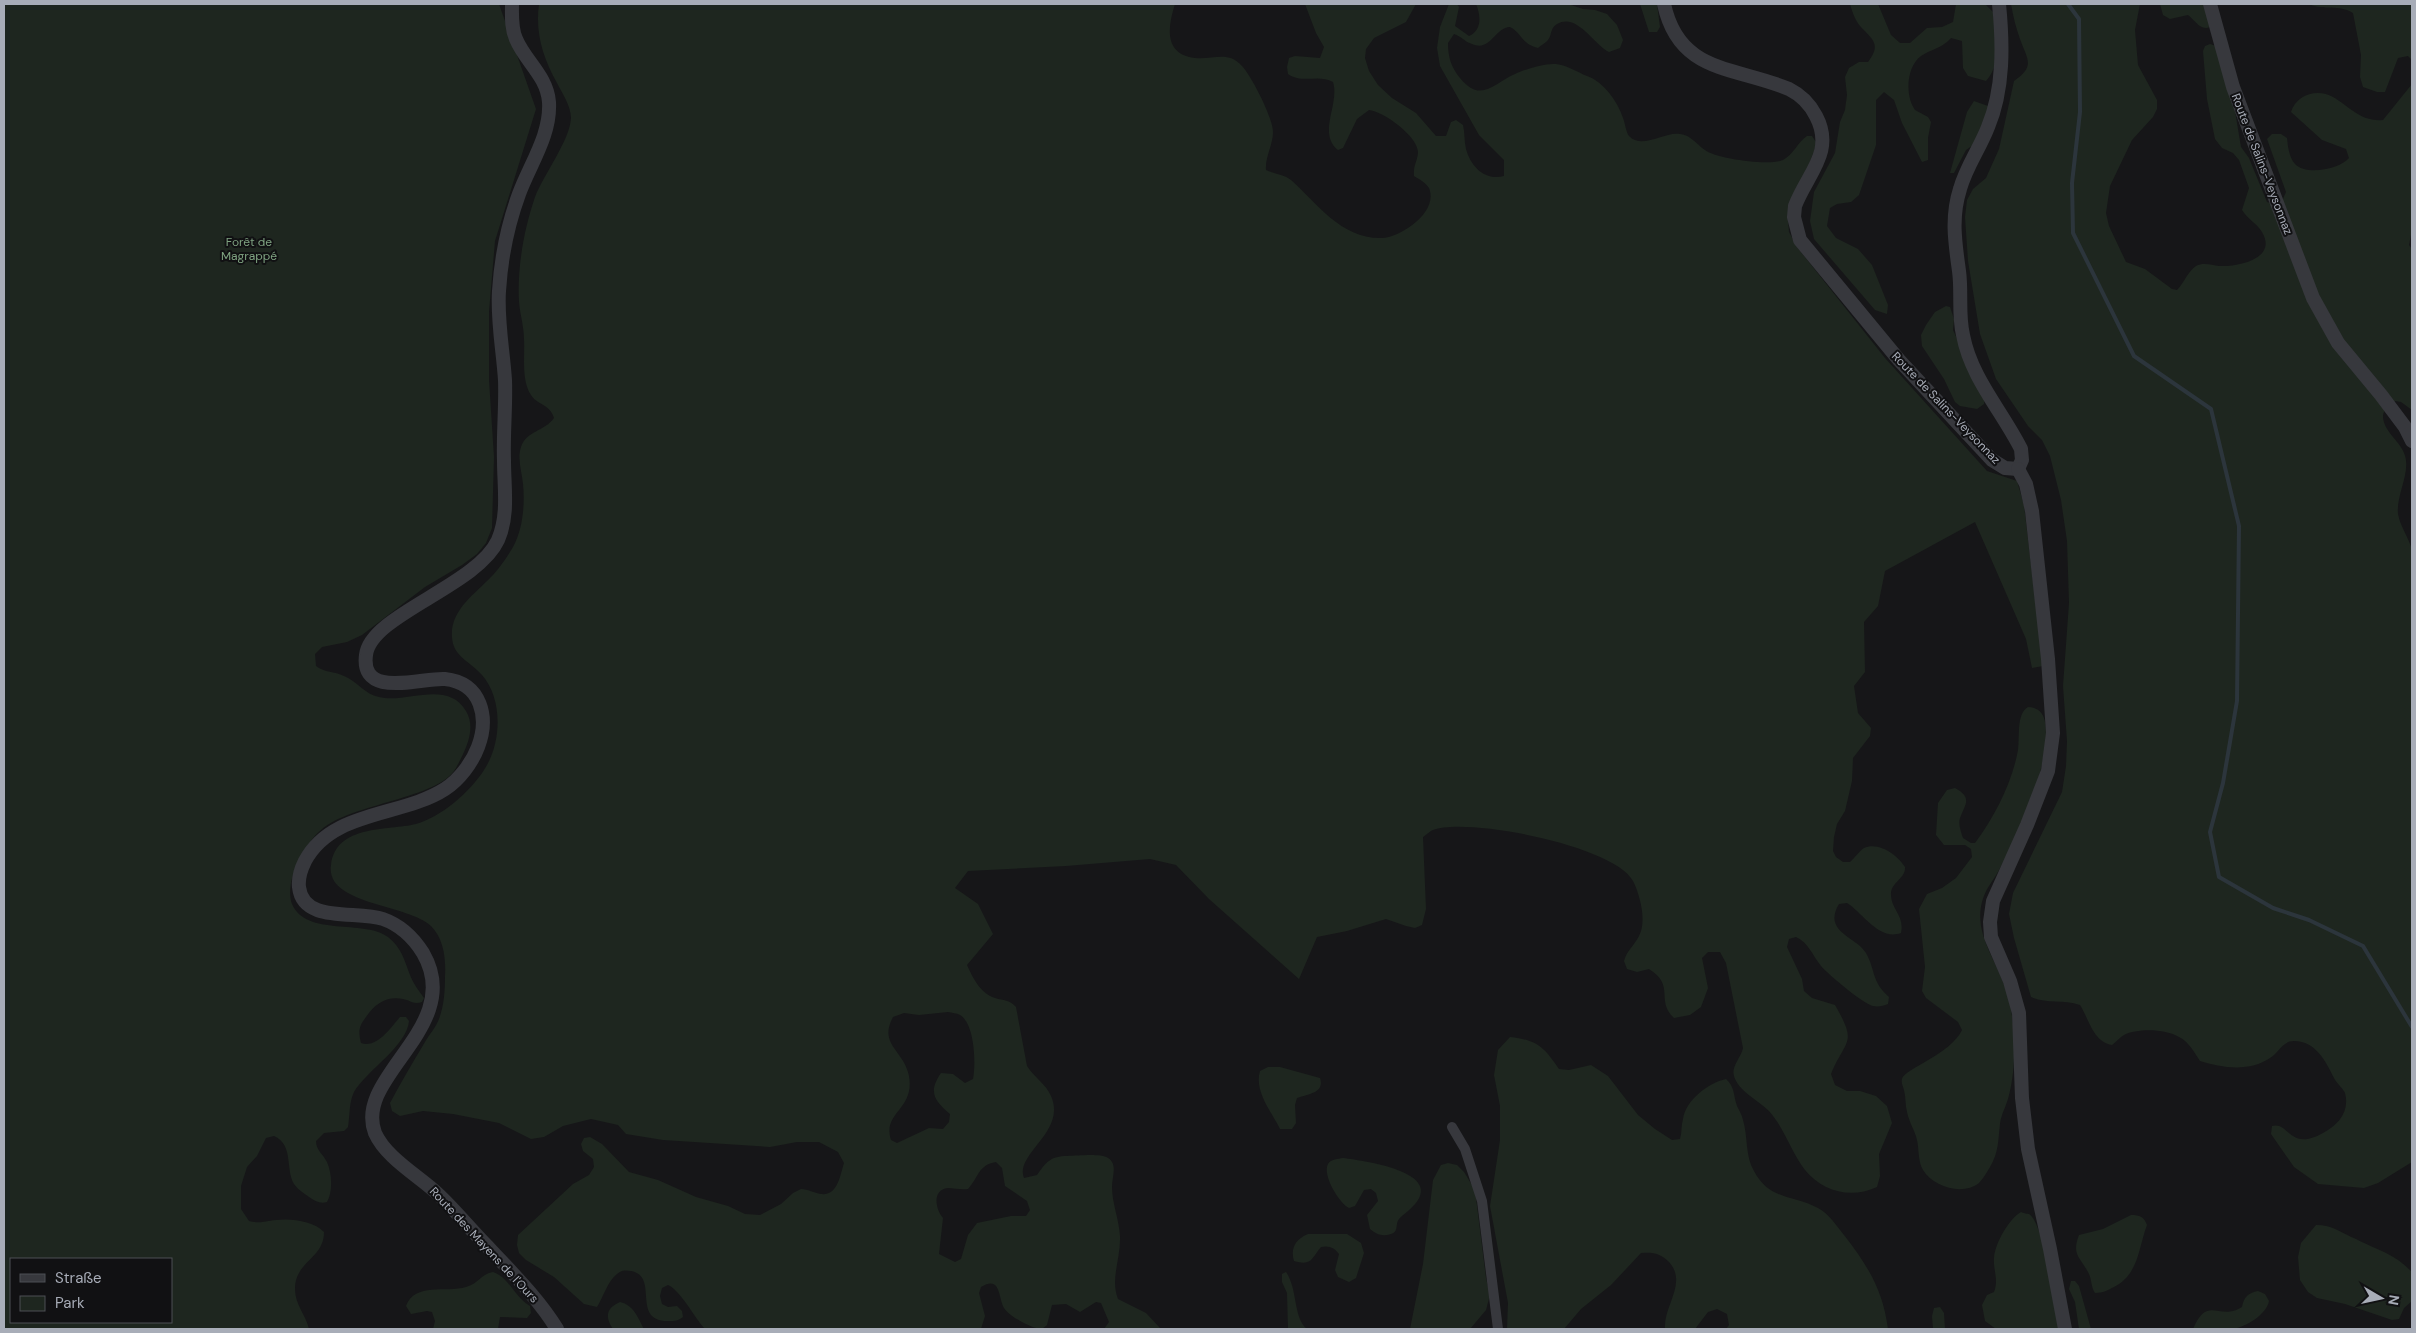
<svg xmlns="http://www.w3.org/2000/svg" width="2416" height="1333" viewBox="0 0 2416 1333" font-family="'DM Sans',sans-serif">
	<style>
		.green { fill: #1e261f; fill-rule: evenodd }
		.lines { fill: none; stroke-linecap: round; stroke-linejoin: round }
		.stream { stroke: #2c353c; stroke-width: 4 }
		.minor { stroke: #37383d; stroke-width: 10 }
		.tertiary { stroke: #37383d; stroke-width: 14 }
		.labels { text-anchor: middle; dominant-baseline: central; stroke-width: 4; stroke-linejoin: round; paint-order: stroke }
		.street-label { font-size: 12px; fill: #a8adb8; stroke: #111113 }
		.park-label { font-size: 12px; fill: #7fa381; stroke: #111113 }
	</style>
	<rect width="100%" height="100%" fill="#161618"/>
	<g class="green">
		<path d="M 4,4 L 499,4 L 536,109 L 495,241 L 489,312 L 489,380 L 494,457 L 492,528 L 486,543 L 477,554 L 462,565 L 425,587 L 362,635 L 347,642 L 322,647 L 315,654 L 316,666 C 325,673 334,671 344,676 C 357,681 364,694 379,697 C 406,704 447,679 466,711 C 477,729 465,751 456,768 C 439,799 351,803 321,830 C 312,837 305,850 299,860 C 293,871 287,891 292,904 C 306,937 364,919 388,937 C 402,948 404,960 410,975 C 413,983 419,991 424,998 L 422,1002 C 413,1005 410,1000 403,999 C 386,996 375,1004 366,1017 C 359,1026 358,1031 361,1043 C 377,1049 391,1027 400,1017 L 406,1017 L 409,1021 C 407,1046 367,1070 354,1092 C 349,1102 350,1115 348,1127 L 344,1131 L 324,1133 L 316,1141 C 316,1150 323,1154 327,1162 C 332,1173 333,1192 327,1202 C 320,1204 315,1201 309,1197 C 304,1193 298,1190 294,1184 C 285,1168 294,1145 274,1136 L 266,1138 L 257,1156 L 247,1167 L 241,1186 L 241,1209 L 249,1221 C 261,1224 264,1221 276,1220 C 291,1218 314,1221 324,1232 C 324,1259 295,1261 295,1289 C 295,1305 306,1315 309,1329 L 4,1329 ZM 11,1259 L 171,1259 L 171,1322 L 11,1322 Z"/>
		<path d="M 539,4 L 1175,4 C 1168,26 1163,54 1195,58 C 1213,60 1228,50 1242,66 C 1252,77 1273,118 1273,132 C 1273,145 1265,157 1266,170 C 1274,174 1284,174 1291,180 C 1318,204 1341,239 1382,238 C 1401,237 1439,212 1429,188 C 1426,183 1419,179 1414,176 C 1413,166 1417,162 1418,153 C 1419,137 1383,111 1369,110 L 1357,119 L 1343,148 L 1338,150 C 1317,133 1340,104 1333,82 C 1319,74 1302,84 1288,74 L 1287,67 L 1289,58 L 1295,56 L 1320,58 L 1324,47 L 1316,33 L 1305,4 L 1416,4 L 1406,22 L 1374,38 L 1366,49 L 1365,58 L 1369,71 L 1378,85 L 1392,98 L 1416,113 L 1436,136 L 1446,136 L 1451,122 L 1456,120 L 1463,125 C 1465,133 1464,141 1466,149 C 1471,167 1485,181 1504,176 L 1504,160 L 1479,135 L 1440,66 L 1437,48 L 1440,27 L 1449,4 L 1457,4 L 1459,7 L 1455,26 L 1469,36 C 1482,30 1481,16 1476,4 L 1568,4 L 1583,9 L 1595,10 L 1607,14 L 1617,25 L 1623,40 L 1620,48 L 1609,52 C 1594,45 1577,12 1557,24 C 1550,28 1552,35 1548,40 C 1546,43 1541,45 1538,48 C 1521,44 1522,33 1510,27 C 1494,28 1491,52 1472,44 C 1465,42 1461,36 1454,34 L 1448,43 C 1448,57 1451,67 1460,78 C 1481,104 1494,83 1515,74 C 1526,69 1544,63 1556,64 C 1567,65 1577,72 1587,76 C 1604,82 1618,102 1623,118 C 1625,123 1626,132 1629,136 C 1642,150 1665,131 1680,134 C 1691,135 1696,144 1705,150 C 1716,159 1770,166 1783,160 C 1794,154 1797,143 1807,136 L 1812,136 L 1816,142 L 1814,151 L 1788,220 L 1789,232 L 1797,247 L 1885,358 L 1987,471 L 2017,481 L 2024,505 L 2043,666 L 2032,668 L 2026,639 L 1975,522 L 1885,571 L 1878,606 L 1864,622 L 1865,672 L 1854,686 L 1858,713 L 1871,728 L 1870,736 L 1853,758 L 1852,781 L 1845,811 L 1837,824 L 1834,837 L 1833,851 L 1836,857 L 1843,862 L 1850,862 C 1855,858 1859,851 1864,848 C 1878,841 1898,855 1905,867 C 1906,878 1892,882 1891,893 C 1890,909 1905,915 1901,933 C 1879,941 1863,913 1847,903 L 1839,904 C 1822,932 1857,937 1866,953 C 1876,971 1871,981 1889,997 L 1888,1004 C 1883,1006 1878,1007 1873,1006 C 1862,1003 1829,975 1821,966 C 1812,955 1809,943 1796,937 L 1789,939 L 1787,947 L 1802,979 L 1804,991 L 1812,998 L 1835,1005 C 1858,1045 1846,1038 1831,1074 L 1835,1085 L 1847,1091 L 1860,1091 L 1876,1096 L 1887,1106 L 1892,1123 L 1879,1154 L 1880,1176 L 1877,1187 C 1851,1199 1823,1192 1805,1170 C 1791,1152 1785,1129 1769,1111 C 1758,1100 1738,1091 1734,1076 C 1731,1066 1741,1058 1743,1048 L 1726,963 L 1720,952 L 1708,952 L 1702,958 L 1708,988 L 1701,1007 L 1690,1015 L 1674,1018 C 1655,1000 1676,986 1649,969 L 1637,972 L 1627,969 L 1624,961 C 1627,950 1634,946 1639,936 C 1647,921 1640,895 1633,881 C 1615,846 1468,817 1433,830 C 1430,831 1426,835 1423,837 L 1426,909 L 1422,925 L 1415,928 L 1406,926 L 1386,919 L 1347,931 L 1317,937 L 1299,979 L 1209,899 L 1176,865 L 1150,859 L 1066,866 L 968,871 L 955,888 L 978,904 L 993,934 L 967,965 C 973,978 980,993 995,998 C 1004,1001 1009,999 1016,1007 L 1027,1066 C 1034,1077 1046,1084 1051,1096 C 1067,1132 1014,1154 1024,1178 L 1037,1175 C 1046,1162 1051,1156 1067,1156 C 1078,1156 1100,1153 1108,1158 C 1118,1164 1112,1177 1112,1187 C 1112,1203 1119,1219 1120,1236 C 1121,1258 1110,1279 1118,1299 L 1146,1313 L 1161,1329 L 1104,1329 L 1109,1322 L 1101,1303 L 1096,1302 L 1080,1312 L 1066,1304 L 1052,1305 L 1047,1325 L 1042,1329 C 1032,1329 1010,1317 1004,1308 C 998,1297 1001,1275 981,1287 L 979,1293 L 985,1316 L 981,1329 L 705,1329 C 694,1317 681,1291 668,1285 L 662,1288 L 660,1296 L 662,1304 L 668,1307 L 677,1306 L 682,1311 L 683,1317 C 678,1321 675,1321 669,1321 C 630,1322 660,1276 631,1271 C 626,1270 621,1270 617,1274 C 607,1282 604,1296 597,1307 L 584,1304 L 554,1277 L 526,1260 L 519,1253 L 517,1245 L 518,1235 L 573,1184 L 589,1175 L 594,1167 L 593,1159 L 583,1151 L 581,1144 L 584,1138 L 590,1137 L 602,1144 L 629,1172 L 658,1180 L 696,1197 L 728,1206 L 745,1214 L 760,1215 L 781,1204 L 793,1193 L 801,1189 C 808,1189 814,1193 821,1194 C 838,1196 840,1175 844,1163 L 838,1152 L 819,1142 L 797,1142 L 770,1147 L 663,1140 L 626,1134 L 618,1125 L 591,1119 L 563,1126 L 544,1137 L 531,1139 L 499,1123 L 453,1114 L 423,1111 L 400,1116 L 392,1111 L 390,1103 C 401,1082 413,1062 425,1042 C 429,1035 436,1027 439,1019 C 444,1006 445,990 445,977 C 446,959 444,939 431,926 C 408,904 325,905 331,865 C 336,824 388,831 416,824 C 441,817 470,792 484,770 C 502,743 503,699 482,675 C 470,661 453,657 452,637 C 450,610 475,594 491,577 C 499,569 507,557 513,547 C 523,529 525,504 523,484 C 522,472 517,459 521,447 C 526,431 545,431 554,418 C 550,404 537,405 531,395 C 521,380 525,356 524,339 C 524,327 520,314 519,302 C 517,268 524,229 535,197 C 544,174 570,140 571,118 C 571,106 562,93 557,83 C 543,58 535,33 539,4 ZM 948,1012 C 952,1013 957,1013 960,1015 C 975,1024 976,1064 973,1079 L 965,1083 L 953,1074 L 941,1073 C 928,1092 934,1100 950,1114 L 949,1122 L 943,1129 L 929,1128 L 897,1143 L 891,1140 C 882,1112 915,1110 909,1076 C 904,1050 878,1045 893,1017 L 904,1013 L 919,1015 ZM 996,1162 L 1002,1168 L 1005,1186 L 1027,1201 L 1030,1210 L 1026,1216 L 1011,1216 L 977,1223 L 968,1235 L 961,1259 L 955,1262 L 939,1254 L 943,1218 C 936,1210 931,1190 948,1188 C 954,1188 961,1190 968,1189 C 979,1177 978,1165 996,1162 Z"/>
		<polygon points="1640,4 1657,4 1660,27 1657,32 1649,32"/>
		<path d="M 1850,4 L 1878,4 L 1891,35 L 1900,43 L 1910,43 L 1927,28 L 1942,27 L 1953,22 L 1956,4 L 1985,4 L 1996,15 C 1997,37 2002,63 1986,81 L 1968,76 L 1963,68 L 1962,41 L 1951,38 C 1941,49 1931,49 1921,56 C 1906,67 1905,96 1915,110 L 1928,117 L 1931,122 L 1928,138 L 1928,160 L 1922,162 L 1902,123 L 1894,100 L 1884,92 L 1876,100 L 1876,145 L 1859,195 L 1851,202 L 1837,204 L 1830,208 L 1827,226 L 1836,238 L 1858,249 L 1872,265 L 1888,305 L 1887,314 L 1875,310 L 1814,239 L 1810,221 L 1814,192 L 1835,153 L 1840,122 L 1845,110 L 1847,95 L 1845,77 L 1849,68 L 1859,62 L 1868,62 C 1882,44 1872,39 1860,26 C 1855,20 1852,11 1850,4 Z"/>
		<path d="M 2011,4 L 2140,4 L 2135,30 L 2138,65 L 2157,100 L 2157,109 L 2153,117 L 2132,140 L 2110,186 L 2106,213 L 2109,226 L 2126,262 L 2145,269 L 2172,289 L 2177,290 C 2184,283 2188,271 2196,266 C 2203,262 2212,265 2219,266 C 2236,267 2274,260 2264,236 C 2260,225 2248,220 2242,210 L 2249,188 L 2239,160 L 2233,153 L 2222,148 L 2215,139 L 2207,99 L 2203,51 L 2205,46 L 2210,44 L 2216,46 L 2232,93 L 2241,147 L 2249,158 L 2267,202 L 2273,204 L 2283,199 L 2286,192 L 2267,139 L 2272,134 L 2281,134 L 2287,138 C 2288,147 2289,157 2295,164 C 2306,176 2340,169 2349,158 L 2346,149 L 2322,140 L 2291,112 C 2296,95 2317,88 2333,97 C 2350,107 2361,122 2383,120 L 2412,84 L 2412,230 L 2409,245 L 2412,249 L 2412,410 L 2401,402 L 2395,401 C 2390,405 2383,410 2383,416 C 2383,431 2399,440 2404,453 C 2412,471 2396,494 2398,514 C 2400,526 2409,538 2412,550 L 2412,1162 L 2378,1183 L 2364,1188 L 2318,1184 L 2294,1167 L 2271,1134 L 2272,1126 C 2289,1121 2289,1152 2323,1133 C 2338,1125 2350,1112 2345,1093 C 2343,1088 2337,1084 2334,1078 C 2326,1062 2316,1041 2294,1041 C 2282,1041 2279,1053 2270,1058 C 2250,1072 2222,1068 2200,1061 C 2194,1052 2189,1042 2179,1037 C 2166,1029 2138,1028 2124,1035 C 2120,1037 2116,1042 2112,1045 C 2093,1042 2089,1019 2080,1005 C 2063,999 2047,1004 2031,997 L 2014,938 L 2009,914 L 2013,893 L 2062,792 L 2066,766 L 2067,741 L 2063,686 L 2069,603 L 2067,541 L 2061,500 L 2050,456 L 2042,440 L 2028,426 L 1996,379 L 1980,334 L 1968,261 L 1965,217 L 1967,200 L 1973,189 L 1986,178 L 1999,149 L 2014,81 C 2036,66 2027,59 2020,39 C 2016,28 2013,16 2011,4 Z"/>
		<path d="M 2160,4 L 2214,4 L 2210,27 C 2200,31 2196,21 2188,15 L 2170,19 L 2163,15 Z"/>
		<path d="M 2309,4 L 2412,4 L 2412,60 L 2408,56 L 2398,58 L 2385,92 L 2377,92 L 2363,87 L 2360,77 L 2361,55 L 2353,13 C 2339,4 2324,11 2309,4 Z"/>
		<polygon points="1974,101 1988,106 1990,110 1976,143 1966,150 1954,173 1950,173 1967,112"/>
		<polygon points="1946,306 1950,307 1954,319 1953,330 1985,399 1984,404 1977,409 1960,406 1955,402 1944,379 1922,346 1921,335 1926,325 1935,312"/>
		<path d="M 2028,707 C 2044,708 2046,720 2046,734 C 2044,782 2020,830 1998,872 C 1992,882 1985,890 1982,902 C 1974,933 1995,958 2005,987 C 2016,1016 2017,1065 2009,1095 C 2007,1105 2001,1114 2000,1124 C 1998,1140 1999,1152 1990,1167 C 1987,1172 1983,1179 1979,1183 C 1963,1196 1933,1187 1923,1170 C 1918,1162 1919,1149 1917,1140 C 1915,1131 1909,1122 1907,1112 C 1905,1105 1906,1097 1904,1090 C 1903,1086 1901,1083 1902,1079 C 1904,1069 1951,1054 1962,1030 L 1958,1022 L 1926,998 L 1922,991 L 1925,967 L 1919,909 L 1927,894 L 1942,888 L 1956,878 L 1972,857 L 1971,849 L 1965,845 L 1944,845 L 1936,835 L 1938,803 L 1947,790 L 1955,788 C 1973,798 1965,804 1960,818 C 1958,824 1961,832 1963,838 L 1971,843 L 1975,843 C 1995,816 2012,783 2018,750 C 2020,737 2016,714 2028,707 Z"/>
		<path d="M 1510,1037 C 1537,1040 1544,1047 1559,1069 L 1569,1070 L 1591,1065 L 1608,1076 L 1638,1115 L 1655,1129 L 1672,1140 L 1680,1139 C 1682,1132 1681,1126 1683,1119 C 1686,1100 1708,1083 1726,1079 C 1735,1087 1733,1094 1737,1106 C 1739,1110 1742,1115 1743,1120 C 1748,1136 1745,1156 1754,1171 C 1769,1200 1793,1195 1818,1208 C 1829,1214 1836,1225 1844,1235 C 1868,1266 1883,1290 1888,1329 L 1726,1329 L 1729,1325 L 1727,1314 L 1717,1309 L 1708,1312 L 1695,1329 L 1665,1329 C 1663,1306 1688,1283 1669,1262 C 1660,1253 1653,1252 1641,1253 L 1611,1285 L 1581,1309 L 1564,1329 L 1507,1329 L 1508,1303 L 1490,1206 L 1500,1140 L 1500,1106 L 1494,1075 L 1498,1050 Z"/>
		<path d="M 1268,1067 L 1280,1067 L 1320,1078 C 1325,1093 1308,1094 1297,1098 L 1295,1105 L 1296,1123 L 1292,1129 L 1280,1129 C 1271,1111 1254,1091 1260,1071 Z"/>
		<path d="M 1343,1158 C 1366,1161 1454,1173 1408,1211 C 1405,1214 1401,1216 1399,1219 C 1395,1224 1399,1232 1391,1234 C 1382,1237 1376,1234 1370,1229 L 1367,1215 L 1378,1201 L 1376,1193 L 1371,1189 L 1364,1190 L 1355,1206 L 1349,1208 C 1339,1203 1322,1175 1328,1164 C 1331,1159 1338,1159 1343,1158 Z"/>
		<polygon points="1448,1163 1457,1165 1464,1172 1475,1190 1486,1278 1490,1295 1486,1310 1470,1329 1410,1329 1423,1264 1433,1180 1441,1165"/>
		<path d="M 2021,1212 C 2022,1213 2029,1214 2029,1214 C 2044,1223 2056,1310 2059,1329 L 1996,1329 L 1985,1321 L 1982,1305 L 1987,1295 L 1994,1292 C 1999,1280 1993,1270 1994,1258 C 1995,1243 2009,1219 2021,1212 Z"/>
		<path d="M 2131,1215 C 2140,1215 2144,1217 2147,1225 C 2138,1249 2139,1274 2114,1287 C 2108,1290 2103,1293 2095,1293 C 2091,1287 2092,1281 2089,1274 C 2081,1257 2071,1256 2079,1235 L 2103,1229 Z"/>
		<path d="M 2316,1225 C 2333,1225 2341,1233 2356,1239 C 2379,1251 2392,1252 2412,1272 L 2412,1301 L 2404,1308 L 2399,1319 L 2392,1320 L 2345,1304 L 2317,1298 L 2308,1292 L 2300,1280 L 2298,1257 L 2301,1243 Z"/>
		<path d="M 1308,1234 L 1347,1234 L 1361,1243 L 1364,1253 L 1356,1278 L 1349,1282 L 1338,1277 L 1335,1270 L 1339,1254 C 1335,1248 1329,1245 1321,1247 C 1311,1259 1312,1266 1294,1261 C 1290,1248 1296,1239 1308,1234 Z"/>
		<path d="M 493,1272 C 509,1277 515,1298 530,1306 L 531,1313 L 527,1318 L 500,1317 L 498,1329 L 433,1329 L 435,1321 L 432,1312 L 427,1311 L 411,1314 L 406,1306 C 415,1282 446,1293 466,1287 C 478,1284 481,1274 493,1272 Z"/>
		<path d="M 1286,1272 C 1298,1289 1293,1318 1307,1329 L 1288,1329 L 1287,1293 L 1282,1282 L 1282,1274 Z"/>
		<polygon points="2071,1281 2075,1281 2079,1286 2091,1329 2079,1329 2075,1302 2069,1289"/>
		<path d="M 2258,1291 L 2265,1294 L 2269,1301 C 2267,1314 2246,1327 2233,1329 C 2220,1331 2206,1329 2193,1329 C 2208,1294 2219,1322 2242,1307 C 2244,1297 2248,1293 2258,1291 Z"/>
		<path d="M 620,1302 C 634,1305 638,1318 644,1329 L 613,1329 C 605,1317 606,1308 620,1302 Z"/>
		<polygon points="1940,1307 1944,1313 1945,1329 1933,1329 1932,1316 1934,1308"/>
	</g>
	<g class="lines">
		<polyline class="stream" points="2068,4 2079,19 2080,112 2072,183 2073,233 2134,356 2211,409 2239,526 2237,701 2223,783 2210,832 2219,877 2273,908 2309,920 2363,946 2412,1027"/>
		<polyline class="minor" points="1452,1127 1465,1149 1482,1201 1498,1329"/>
		<g class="tertiary">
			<path d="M 512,4 C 512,15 511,28 516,39 C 525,61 547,76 549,102 C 551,135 530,164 519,194 C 508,224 501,259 499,291 C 497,320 503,350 505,380 C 506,407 503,434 504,461 C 504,487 509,515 498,540 C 477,586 370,615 366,655 C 360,700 423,677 445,679 C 482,683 489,718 478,747 C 472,763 459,780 445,789 C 402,817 332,810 305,861 C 301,869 298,878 299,887 C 303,924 357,910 383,919 C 400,925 413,937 423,953 C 466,1027 353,1076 375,1133 C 386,1158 419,1176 439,1195 C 456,1211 471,1230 488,1247 C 512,1273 538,1298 557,1329"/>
			<path d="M 1664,4 C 1679,74 1735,66 1789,89 C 1801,95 1810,104 1816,116 C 1835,152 1807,174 1795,206 L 1794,217 L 1800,240 L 1899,360 L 1992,460 L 2005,468 L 2018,469"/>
			<path d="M 1999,4 C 2003,44 2004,89 1988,127 C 1980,148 1966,167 1960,189 C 1951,217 1955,242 1959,271 C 1962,292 1958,314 1963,335 C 1971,378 2002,411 2021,449 L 2022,460 L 2018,469"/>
			<polyline points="2210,4 2233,87 2313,298 2338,343 2381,395 2405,427 2412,441"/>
			<polyline points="2018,469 2026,484 2032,511 2048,659 2053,733 2048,771 2027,825 1993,901 1990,922 1991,937 2010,981 2019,1013 2022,1098 2028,1149 2050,1249 2065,1329"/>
		</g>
	</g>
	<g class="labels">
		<g class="street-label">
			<text transform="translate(2262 164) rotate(69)">Route de Salins-Veysonnaz</text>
			<text transform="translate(1946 408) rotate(46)">Route de Salins-Veysonnaz</text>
			<text transform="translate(484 1245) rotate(47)">Route des Mayens de l'Ours</text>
		</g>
		<g class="park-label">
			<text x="249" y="242">Forêt de<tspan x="249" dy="14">Magrappé</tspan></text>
		</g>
	</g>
	<rect width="2416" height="1333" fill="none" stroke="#a8adb8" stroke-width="10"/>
	<rect x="10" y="1258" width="162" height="65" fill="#111113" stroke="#4d4f55"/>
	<rect x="20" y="1274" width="25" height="8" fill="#37383d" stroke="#4d4f55"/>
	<text x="55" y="1283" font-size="15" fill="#a8adb8">Straße</text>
	<rect x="20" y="1296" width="25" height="15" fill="#1e261f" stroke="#4d4f55"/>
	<text x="55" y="1308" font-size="15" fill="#a8adb8">Park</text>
	<g transform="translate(2381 1298) rotate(99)" stroke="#111113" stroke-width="4" paint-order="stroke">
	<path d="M0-4L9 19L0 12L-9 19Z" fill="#a8adb8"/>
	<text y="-8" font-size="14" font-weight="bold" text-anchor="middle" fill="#a8adb8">N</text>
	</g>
</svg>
